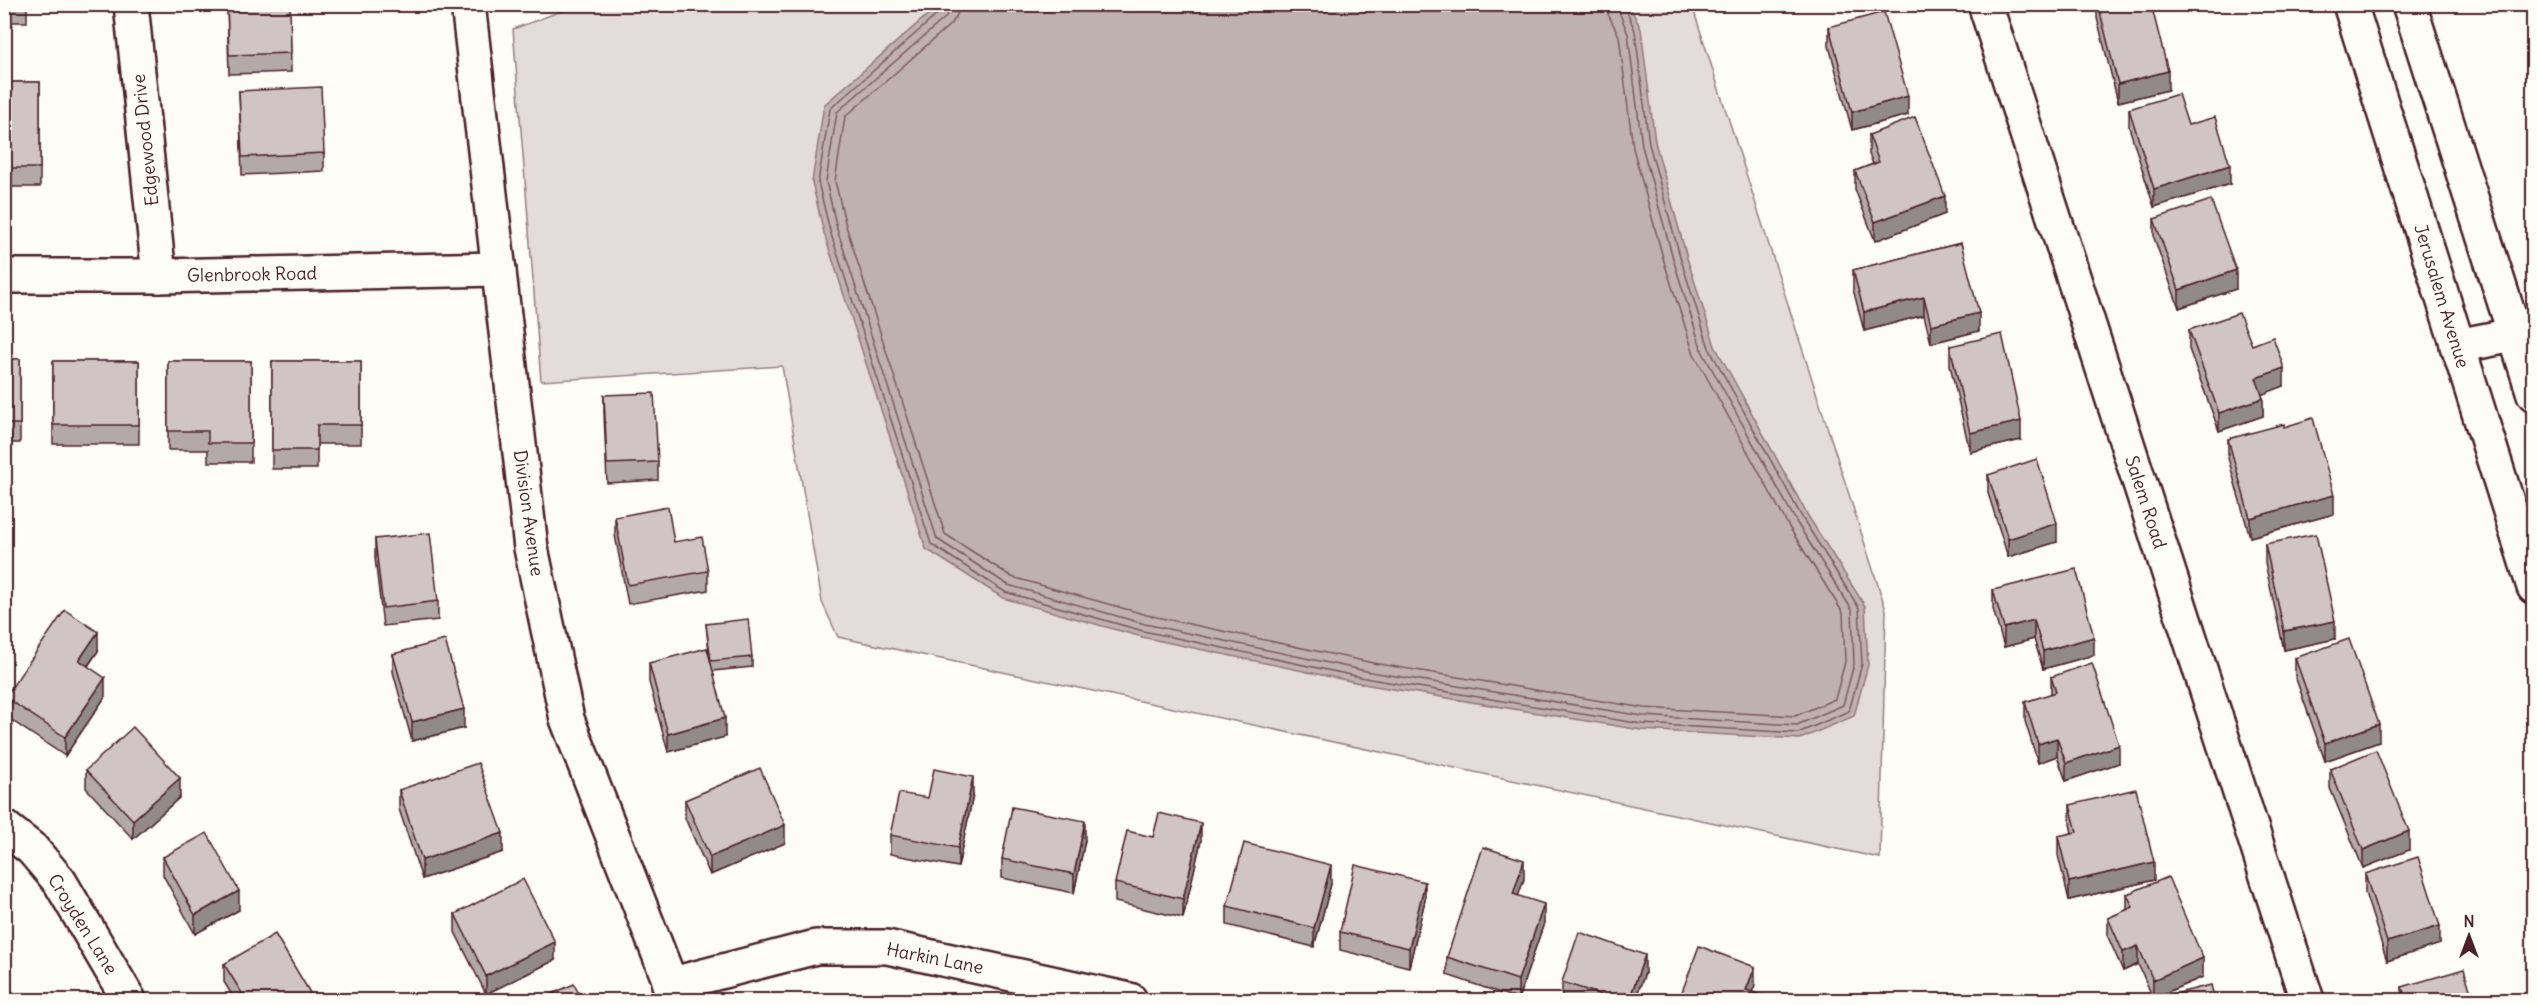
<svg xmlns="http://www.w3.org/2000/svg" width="2538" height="1005" viewBox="0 0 2538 1005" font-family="Delius,sans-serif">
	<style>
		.green { fill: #e3dcda; stroke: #967e82; stroke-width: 1.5 }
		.water { fill: #c0b1b1; stroke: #91777b; stroke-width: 1.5 }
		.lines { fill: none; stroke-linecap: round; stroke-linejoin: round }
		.shore { stroke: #795961; stroke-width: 1.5 }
		.street-casing { stroke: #4a1f2b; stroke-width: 38 }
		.secondary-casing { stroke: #4a1f2b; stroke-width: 38 }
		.street { stroke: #fdfcf7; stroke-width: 33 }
		.secondary { stroke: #fdfcf7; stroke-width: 33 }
		.wall { fill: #b3a9a9; stroke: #4a1f2b; stroke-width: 1.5 }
		.shaded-wall { fill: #928a89; stroke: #4a1f2b; stroke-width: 1.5 }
		.building { fill: #d0c5c4; stroke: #4a1f2b; stroke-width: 1.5 }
		.labels { text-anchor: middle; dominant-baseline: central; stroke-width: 4.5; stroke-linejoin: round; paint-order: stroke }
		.street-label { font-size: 18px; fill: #4a1f2b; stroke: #fdfcf7 }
	</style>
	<rect width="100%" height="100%" fill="#fdfcf7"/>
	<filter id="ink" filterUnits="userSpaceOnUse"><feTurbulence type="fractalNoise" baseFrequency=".0167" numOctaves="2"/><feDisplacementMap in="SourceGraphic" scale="12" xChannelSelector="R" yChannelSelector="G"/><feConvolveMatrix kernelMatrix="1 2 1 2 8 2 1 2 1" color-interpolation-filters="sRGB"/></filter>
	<g filter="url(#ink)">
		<polygon class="green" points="580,4 1692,5 1886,610 1880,858 838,637 822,602 782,366 541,381 513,29"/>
		<polygon class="water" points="939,5 1629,5 1641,29 1655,142 1687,258 1715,346 1808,516 1865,606 1868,665 1854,716 1800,739 1641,730 1369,685 1142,637 1003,598 926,549 824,233 812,182 824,105"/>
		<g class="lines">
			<g class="shore">
				<polyline points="943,4 940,12 830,109 818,182 830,231 931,544 1005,592 1143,631 1370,679 1642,724 1798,733 1849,711 1862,664 1859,608 1803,519 1709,348 1681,260 1649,144 1635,31 1624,4"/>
				<polyline points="950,4 946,17 837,112 826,181 837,229 937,539 1008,585 1145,624 1371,672 1643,716 1797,725 1843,705 1854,664 1852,610 1797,523 1702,351 1674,262 1642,146 1628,34 1616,4"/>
				<polyline points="959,4 957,15 952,23 845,117 835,181 846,226 945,534 1012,577 1147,615 1373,663 1644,708 1795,716 1835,699 1845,662 1843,613 1789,527 1694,354 1665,265 1633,148 1619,36 1608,14 1607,4"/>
			</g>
			<g class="street-casing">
				<g id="street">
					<polyline points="131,4 159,276"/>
					<polyline points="468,4 531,548 567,719 677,1000"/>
					<polyline points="1985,4 2307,1000"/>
					<polyline points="4,276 159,276 499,269"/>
					<polyline points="2457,346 2534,331"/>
					<polyline points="4,827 32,849 60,882 129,1000"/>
					<polyline points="669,985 816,947 887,947 1130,1000"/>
				</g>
			</g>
			<g class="secondary-casing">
				<g id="secondary">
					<polyline points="2350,4 2534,587"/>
					<polyline points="2409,4 2534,394"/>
				</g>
			</g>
			<use href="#street" class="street"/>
			<use href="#secondary" class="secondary"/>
		</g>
		<g class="wall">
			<rect x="4" y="4" width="23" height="18"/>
			<polygon points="227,4 290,4 291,72 229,74"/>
			<polygon points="2097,4 2151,4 2168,90 2118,102 2097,18"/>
			<polygon points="1829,27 1908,115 1852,130 1829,46"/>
			<rect x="4" y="82" width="36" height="105"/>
			<polygon points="239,91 324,153 324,171 242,175"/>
			<polygon points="2129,109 2188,125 2230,184 2154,207 2129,127"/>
			<polygon points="1869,135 1945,214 1875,241 1855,189 1855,171 1873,164 1869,154"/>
			<polygon points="2154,219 2236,289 2179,308 2154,238"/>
			<polygon points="1961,243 1979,331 1931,343 1924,315 1864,331 1853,289 1853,270"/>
			<polygon points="2189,330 2252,345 2284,386 2262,394 2263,416 2219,431 2189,349"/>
			<polygon points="1950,346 2021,440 1970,452 1950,365"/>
			<rect x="4" y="359" width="16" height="84"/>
			<rect x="53" y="361" width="86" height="83"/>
			<polygon points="168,361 251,361 251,462 208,462 208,450 168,450"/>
			<polygon points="272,361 361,361 361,444 317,444 317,469 272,469"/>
			<polygon points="604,395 658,462 658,480 607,483 604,413"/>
			<polygon points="2284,427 2334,514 2250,537 2228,458 2228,439"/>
			<polygon points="1988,475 2057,542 2008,557 1988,493"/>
			<polygon points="615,517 674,542 708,571 708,590 628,604 615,535"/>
			<polygon points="375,539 438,601 438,620 383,626 375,558"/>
			<polygon points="2265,544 2335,639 2284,650 2265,563"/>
			<polygon points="1993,590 2094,655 2043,669 2034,639 2004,647 1993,609"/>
			<polygon points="706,624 752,657 752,667 713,671 725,737 668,752 649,682 649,663 709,652"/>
			<polygon points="98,651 88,666 105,697 65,756 5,716 5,697"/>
			<polygon points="393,654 464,728 412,741 393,672"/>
			<polygon points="2295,658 2379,742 2325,761 2295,676"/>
			<polygon points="2051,677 2119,763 2066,781 2057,756 2038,763 2025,721 2025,702 2051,694"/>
			<polygon points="2330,769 2409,850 2363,868 2330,788"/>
			<polygon points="86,770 180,797 133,839 86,788"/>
			<polygon points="399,790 503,852 422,879 399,809"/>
			<polygon points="973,795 958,867 890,854 890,835 928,798"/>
			<polygon points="685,800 785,843 710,875 685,818"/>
			<polygon points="2070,805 2154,880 2069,900 2058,855 2058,836 2072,833 2070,824"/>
			<polygon points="1153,837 1201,841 1183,918 1115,902 1115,883"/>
			<polygon points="1085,840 1074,893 1002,878 1002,859"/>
			<polygon points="163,857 239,910 195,934 163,875"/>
			<polygon points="2365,874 2440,944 2387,961 2365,893"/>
			<polygon points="1524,879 1518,895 1544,923 1518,999 1447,975 1447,957"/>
			<polygon points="1331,884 1314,947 1227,925 1227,906"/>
			<polygon points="2127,894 2203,977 2153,998 2138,964 2123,971 2108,937 2108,918 2127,910"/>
			<polygon points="1425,900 1409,967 1340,950 1340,932"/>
			<polygon points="455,914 555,960 486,994 455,932"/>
			<polygon points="224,964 312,1000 235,1000 224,982"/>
			<polygon points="1645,973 1635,1000 1562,1000 1562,982"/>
			<polygon points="2402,987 2473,1000 2402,1000"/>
		</g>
		<g class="shaded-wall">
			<polygon points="2168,71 2168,90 2118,102 2118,84"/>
			<polygon points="1908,96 1908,115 1852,130 1852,112"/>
			<polygon points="2230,165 2230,184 2154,207 2154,189"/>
			<polygon points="1945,196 1945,214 1875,241 1875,222"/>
			<polygon points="2236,270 2236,289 2179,308 2179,290"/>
			<polygon points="1924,297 1924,315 1864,331 1864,312"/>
			<polygon points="1979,313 1979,331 1931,343 1931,325"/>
			<polygon points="2284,368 2284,386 2256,397 2256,378"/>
			<polygon points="2263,398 2263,416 2219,431 2219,413"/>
			<polygon points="2021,421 2021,440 1970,452 1970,433"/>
			<polygon points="2334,495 2334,514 2250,537 2250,518"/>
			<polygon points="2057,523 2057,542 2008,557 2008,539"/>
			<polygon points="2034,620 2034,639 2004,647 2004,628"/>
			<polygon points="2335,621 2335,639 2284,650 2284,631"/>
			<polygon points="98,632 98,651 79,678 79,660"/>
			<polygon points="2094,637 2094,655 2043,669 2043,651"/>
			<polygon points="105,678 105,697 65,756 65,737"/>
			<polygon points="464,709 464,728 412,741 412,722"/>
			<polygon points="725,718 725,737 668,752 668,734"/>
			<polygon points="2379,724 2379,742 2325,761 2325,743"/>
			<polygon points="2057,738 2057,756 2038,763 2038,744"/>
			<polygon points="2119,745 2119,763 2066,781 2066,763"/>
			<polygon points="973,777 973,795 958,867 958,848"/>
			<polygon points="180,778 180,797 133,839 133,820"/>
			<polygon points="1085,821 1085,840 1074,893 1074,874"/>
			<polygon points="1201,823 1201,841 1183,918 1183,899"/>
			<polygon points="785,825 785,843 710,875 710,857"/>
			<polygon points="2409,831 2409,850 2363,868 2363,850"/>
			<polygon points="503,833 503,852 422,879 422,860"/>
			<polygon points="1524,860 1524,879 1513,912 1513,894"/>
			<polygon points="2154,862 2154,880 2069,900 2069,882"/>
			<polygon points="1331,865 1331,884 1314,947 1314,928"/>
			<polygon points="1425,882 1425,900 1409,967 1409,948"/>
			<polygon points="239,891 239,910 195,934 195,915"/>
			<polygon points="1544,904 1544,923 1518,999 1518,980"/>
			<polygon points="2440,926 2440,944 2387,961 2387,942"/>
			<polygon points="555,942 555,960 486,994 486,976"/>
			<polygon points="2138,946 2138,964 2123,971 2123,952"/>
			<polygon points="1645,955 1645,973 1635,1000 1629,1000"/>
			<polygon points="2203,958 2203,977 2153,998 2153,980"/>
			<polygon points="1755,967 1755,985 1749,1000 1746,990"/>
		</g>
		<g class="building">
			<polygon points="227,4 290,4 291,53 229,55"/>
			<polygon points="2098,4 2151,4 2168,71 2118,84"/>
			<polygon points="1884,12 1908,96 1852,112 1829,27"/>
			<rect x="4" y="82" width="36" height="86"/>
			<polygon points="321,87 324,153 242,157 239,91"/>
			<polygon points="2178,94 2188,125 2215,117 2230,165 2154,189 2129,109"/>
			<polygon points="1915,117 1945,196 1875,222 1855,171 1879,162 1869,135"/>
			<polygon points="2211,200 2236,270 2179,290 2154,219"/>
			<polygon points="1961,243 1979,313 1931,325 1924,297 1864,312 1853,270"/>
			<polygon points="2239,313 2252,345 2273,337 2284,368 2256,378 2263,398 2219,413 2189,330"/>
			<polygon points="2002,334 2021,421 1970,433 1950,346"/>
			<rect x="4" y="359" width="16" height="65"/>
			<rect x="53" y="361" width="86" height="64"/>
			<polygon points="168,361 251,361 251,443 208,443 208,431 168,431"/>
			<polygon points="272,361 361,361 361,425 317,425 317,450 272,450"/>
			<polygon points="654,393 658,462 607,464 604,395"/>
			<polygon points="2313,418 2334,495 2250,518 2228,439 2284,424 2284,427"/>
			<polygon points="2037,459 2057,523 2008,539 1988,475"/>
			<polygon points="668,507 674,542 702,537 708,571 628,585 615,517"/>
			<polygon points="430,533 438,601 383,608 375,539"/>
			<polygon points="2316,534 2335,621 2284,631 2265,544"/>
			<polygon points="2076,569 2094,637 2043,651 2034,620 2004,628 1993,590"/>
			<polygon points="65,610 98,632 79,660 105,678 65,737 5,697"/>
			<polygon points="748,619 752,657 711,661 706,624"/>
			<polygon points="2349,639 2379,724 2325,743 2295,658"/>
			<polygon points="445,640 464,709 412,722 393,654"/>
			<polygon points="707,648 725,718 668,734 649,663"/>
			<polygon points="2092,663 2119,745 2066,763 2057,738 2038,744 2025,702 2056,692 2051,677"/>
			<polygon points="133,727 180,778 133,820 86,770"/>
			<polygon points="2376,750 2409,831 2363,850 2330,769"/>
			<polygon points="478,763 503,833 422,860 399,790"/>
			<polygon points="760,768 785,825 710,857 685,800"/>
			<polygon points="934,769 973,777 958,848 890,835 899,793 928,798"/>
			<polygon points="2136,789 2154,862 2069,882 2058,836 2077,832 2070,805"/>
			<polygon points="1012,807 1085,821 1074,874 1002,859"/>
			<polygon points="1159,813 1201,823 1183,899 1115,883 1127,831 1153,837"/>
			<polygon points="207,833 239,891 195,915 163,857"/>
			<polygon points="1244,843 1331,865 1314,928 1227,906"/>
			<polygon points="1483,847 1524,860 1513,894 1544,904 1518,980 1447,957"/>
			<polygon points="2418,857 2440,926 2387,942 2365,874"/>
			<polygon points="1355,865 1425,882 1409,948 1340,932"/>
			<polygon points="2168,877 2203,958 2153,980 2138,946 2123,952 2108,918 2133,907 2127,894"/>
			<polygon points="523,879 555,942 486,976 455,914"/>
			<polygon points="1579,932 1645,955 1629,1000 1617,1000 1562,982"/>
			<polygon points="275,934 312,996 305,1000 246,1000 224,964"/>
			<polygon points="1699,946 1755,967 1746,990 1774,999 1773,1000 1679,1000"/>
			<polygon points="2464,969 2473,1000 2406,1000 2402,987"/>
			<polygon points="574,984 582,1000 538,1000"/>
			<polygon points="2211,985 2215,1000 2159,1000 2158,998"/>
		</g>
	</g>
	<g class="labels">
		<g class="street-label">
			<text transform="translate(145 140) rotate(-96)">Edgewood Drive</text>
			<text transform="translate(252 274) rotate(-1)">Glenbrook Road</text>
			<text transform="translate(2442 296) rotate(73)">Jerusalem Avenue</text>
			<text transform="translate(2146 502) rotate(72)">Salem Road</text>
			<text transform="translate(529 513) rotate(82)">Division Avenue</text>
			<text transform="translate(83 924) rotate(58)">Croyden Lane</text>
			<text transform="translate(935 958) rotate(11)">Harkin Lane</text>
		</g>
	</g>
	<rect width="2538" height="1005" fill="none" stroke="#fdfcf7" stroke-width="24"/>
	<rect x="12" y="12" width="2514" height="981" fill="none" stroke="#4a1f2b" stroke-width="2" filter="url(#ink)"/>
	<g transform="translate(2469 936)" stroke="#fdfcf7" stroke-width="4.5" paint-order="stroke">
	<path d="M0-4.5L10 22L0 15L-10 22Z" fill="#4a1f2b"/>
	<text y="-9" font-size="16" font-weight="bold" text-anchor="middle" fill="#4a1f2b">N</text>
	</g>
</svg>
